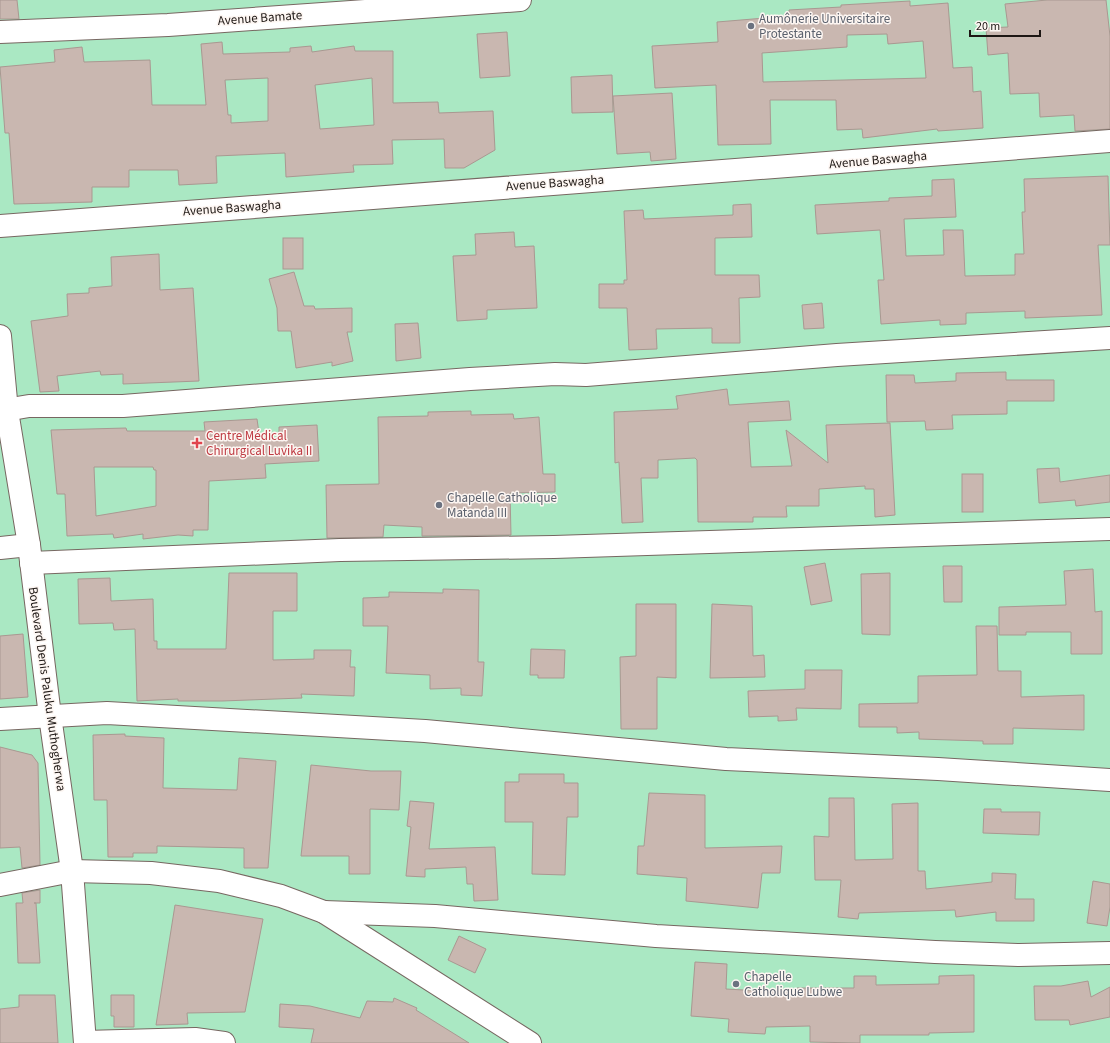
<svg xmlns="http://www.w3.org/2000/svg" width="1110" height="1043" viewBox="0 0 1110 1043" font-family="'Source Sans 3',sans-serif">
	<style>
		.green { fill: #aae8c3 }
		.building { fill: #c9b7b0; stroke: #a99891; fill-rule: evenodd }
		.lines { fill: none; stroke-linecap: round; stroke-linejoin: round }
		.street-casing { stroke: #776761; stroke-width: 24 }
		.secondary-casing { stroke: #776761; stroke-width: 24 }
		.street { stroke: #fff; stroke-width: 22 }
		.secondary { stroke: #fff; stroke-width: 22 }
		.worship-dot { fill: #6b7280; stroke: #fdf6f2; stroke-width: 1.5 }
		.health-dot { fill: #e0444e; stroke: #fdf6f2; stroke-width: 1.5 }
		.labels { text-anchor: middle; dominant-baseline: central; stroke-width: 3; stroke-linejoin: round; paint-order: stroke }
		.street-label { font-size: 13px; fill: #1d1714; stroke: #fdf6f2 }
		.worship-label { font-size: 13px; fill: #5b616d; stroke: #fdf6f2; text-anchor: start }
		.health-label { font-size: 13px; fill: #be3a42; stroke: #fdf6f2; text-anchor: start }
	</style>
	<rect width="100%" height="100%" fill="#fdf6f2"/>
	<rect class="green" x="0" y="0" width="1110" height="1043"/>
	<g class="building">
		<polygon points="0,0 17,0 19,19 0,19"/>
		<polygon points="1047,0 1106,0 1110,36 1110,129 1075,131 1074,115 1040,117 1039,93 1010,94 1008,53 988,55 986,28 1008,27 1005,4"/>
		<path d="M 910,1 L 910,6 L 948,3 L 953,68 L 972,67 L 973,92 L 981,91 L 983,128 L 938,131 L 937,129 L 863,138 L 862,129 L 837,130 L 836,100 L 770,100 L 771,144 L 718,145 L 716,85 L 655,88 L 652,46 L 718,42 L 717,22 L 789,16 L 789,10 L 841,7 L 841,5 ZM 887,34 L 888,44 L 923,41 L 926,78 L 763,82 L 762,53 L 847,47 L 847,35 Z"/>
		<polygon points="507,32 510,76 480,78 477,34"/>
		<path d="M 222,42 L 223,54 L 290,52 L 290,48 L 311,46 L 312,52 L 354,46 L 355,51 L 393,51 L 393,103 L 438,102 L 439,113 L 493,111 L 495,150 L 464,168 L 445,168 L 444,139 L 392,140 L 393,164 L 353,165 L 354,172 L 286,177 L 285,153 L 216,156 L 217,183 L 179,185 L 178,170 L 129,170 L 129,187 L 92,187 L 92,202 L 14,204 L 9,133 L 5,133 L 0,67 L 55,62 L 54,50 L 82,47 L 84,62 L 150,60 L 152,105 L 206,105 L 201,44 ZM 268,78 L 268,121 L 231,123 L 231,115 L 228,115 L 225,80 ZM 372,78 L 374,125 L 320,129 L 315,85 Z"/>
		<polygon points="612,75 613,112 572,113 571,77"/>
		<polygon points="672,93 676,159 651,161 650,152 617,154 613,96"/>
		<polygon points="1108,176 1110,245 1098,245 1102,315 1025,318 1025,311 966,313 966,324 940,325 940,320 881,324 878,280 884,280 880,230 817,234 815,205 889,201 889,198 932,196 932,180 954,179 956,217 904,219 906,256 944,255 943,230 963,230 965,276 1015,275 1015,254 1024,254 1022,212 1025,212 1024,179"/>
		<polygon points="751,204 752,237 715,238 715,275 759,275 760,297 739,298 740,343 712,343 712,328 656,329 657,349 629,350 627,308 599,308 599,284 624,284 624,280 627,280 624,211 643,210 644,219 733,215 733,205"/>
		<polygon points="514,232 515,247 534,246 537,308 487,310 487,319 457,321 453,256 476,255 475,234"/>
		<rect x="283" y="238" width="20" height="31"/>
		<polygon points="159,254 160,290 193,288 199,381 123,384 123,374 101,375 100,371 57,376 59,391 40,392 31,321 68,316 67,294 89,293 89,288 112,286 111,257"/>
		<polygon points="294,272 304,306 314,306 315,309 352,308 352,332 347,332 353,361 332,366 332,362 296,368 291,331 278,331 277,308 269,279"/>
		<polygon points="822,303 824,328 804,329 802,305"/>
		<polygon points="418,323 421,358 396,361 395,324"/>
		<polygon points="1006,372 1006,380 1054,380 1054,401 1007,401 1007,414 952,415 953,429 926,430 925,421 887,422 886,375 914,375 915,383 956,381 956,373"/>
		<polygon points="727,389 729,405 789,401 791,420 748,422 751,467 792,466 786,430 828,463 826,425 890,423 895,515 875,517 874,489 865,489 865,486 819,489 819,506 786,506 787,517 753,517 753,522 698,522 697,460 695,458 658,460 658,478 641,478 643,522 622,523 619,462 615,463 614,412 678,409 676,396"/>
		<polygon points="471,411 471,415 513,414 514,419 539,417 543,474 555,474 555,492 510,493 511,535 422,536 422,527 384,525 383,537 327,538 326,485 379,484 378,417 428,416 428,412"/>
		<path d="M 257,419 L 260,440 L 279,438 L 279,427 L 317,425 L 319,461 L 265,464 L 266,478 L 209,481 L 208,530 L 193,530 L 193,536 L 178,535 L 143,539 L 143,534 L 114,538 L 113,534 L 67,536 L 65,494 L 57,494 L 51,430 L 126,428 L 127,431 L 205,431 L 204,422 ZM 94,467 L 153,467 L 154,470 L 156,470 L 156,506 L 96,516 Z"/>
		<polygon points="1059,468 1060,482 1110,475 1110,502 1076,506 1075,500 1039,503 1037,469"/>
		<rect x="962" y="474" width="21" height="38"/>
		<polygon points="825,563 832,601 811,605 804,567"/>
		<polygon points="943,566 962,566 962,602 944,602"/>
		<polygon points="1093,569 1095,612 1102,611 1102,654 1071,654 1071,632 1026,632 1026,635 999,635 999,607 1066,605 1064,571"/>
		<polygon points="229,573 297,573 297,611 273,611 273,660 314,659 314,650 351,650 350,667 355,667 354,696 301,694 302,698 222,701 178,701 178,699 137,701 135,629 114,630 113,623 79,624 78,579 110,578 111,601 153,599 154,641 157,641 157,649 226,649"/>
		<polygon points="890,573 890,635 862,634 861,574"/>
		<polygon points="443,589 479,590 478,662 484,662 482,696 461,695 461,688 430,689 430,675 386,673 388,626 363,626 363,598 389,597 389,592 443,593"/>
		<polygon points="636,604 676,604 676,678 657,677 657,729 621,729 620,657 636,656"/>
		<polygon points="712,604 752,606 753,656 764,655 765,677 710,678"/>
		<polygon points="976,626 997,626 998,671 1021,671 1021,697 1084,695 1084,730 1013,728 1013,744 983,744 983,741 919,739 919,732 897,733 897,727 859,727 859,704 918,703 918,676 977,675"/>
		<polygon points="23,634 28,697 0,699 0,636"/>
		<polygon points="531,649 565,650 564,678 538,678 538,675 530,675"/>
		<polygon points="805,670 842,670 841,709 796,708 797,720 778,721 778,716 749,717 748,691 805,689"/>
		<polygon points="125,734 125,736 164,738 163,788 237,790 239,758 276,761 268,868 244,868 244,848 157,846 157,853 133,853 133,857 108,857 107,800 94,800 93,735"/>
		<polygon points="0,747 32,755 38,763 40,865 22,868 20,847 0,848"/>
		<polygon points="311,765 371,771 401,771 399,810 370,809 370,874 349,874 349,856 301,856"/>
		<polygon points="519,774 564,774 564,783 578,783 578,817 567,817 565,875 532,874 533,822 505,822 505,782 519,782"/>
		<polygon points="649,793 705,795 705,848 782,846 780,873 762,873 758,908 686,901 687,878 637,874 638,846 644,846"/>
		<polygon points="829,798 854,798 855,860 893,859 892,804 918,803 918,871 925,871 926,889 992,882 992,873 1016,874 1015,899 1034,899 1034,921 996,921 996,912 956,917 955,910 859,913 858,919 838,917 841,880 815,880 814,836 829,837"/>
		<polygon points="410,801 434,803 429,849 495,847 498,900 474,901 473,884 467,884 466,867 425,869 425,877 406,876 411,827 407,826"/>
		<polygon points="984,809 1001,809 1001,812 1040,812 1039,835 983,833"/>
		<polygon points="1093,881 1110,884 1110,907 1107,926 1087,923"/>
		<polygon points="40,890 40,903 34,903 36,903 40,963 18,963 16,903 23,903 22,893"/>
		<polygon points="175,905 263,919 245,1012 187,1013 188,1024 156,1025"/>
		<polygon points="459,936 486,949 475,973 448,960"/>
		<polygon points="695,962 727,964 726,989 797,993 797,988 854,988 854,976 876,976 876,985 939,984 939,976 974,975 974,1032 929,1033 929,1035 860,1035 860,1043 810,1042 810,1026 766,1027 765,1034 728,1032 729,1019 691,1016"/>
		<polygon points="1088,981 1091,997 1110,987 1110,1017 1070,1025 1069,1020 1035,1020 1034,986 1061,986"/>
		<polygon points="19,995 55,995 58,1043 0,1043 0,1009 19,1007"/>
		<polygon points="111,995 134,995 134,1027 114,1027 114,1016 111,1016"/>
		<polygon points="394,998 417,1008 416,1010 469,1043 311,1043 314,1029 279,1027 280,1004 310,1006 360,1018 367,1001 393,1002"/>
	</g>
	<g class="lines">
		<g class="street-casing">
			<g id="street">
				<polyline points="0,32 168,25 520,0"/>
				<path d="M 0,226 C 370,198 740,172 1110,141"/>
				<polyline points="0,411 29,406 123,406 470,379 555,374 586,375 837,355 1110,338"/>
				<polyline points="0,548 29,545"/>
				<polyline points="31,563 340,550 554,547 1110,529"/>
				<polyline points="0,719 107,713 425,731 726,759 938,769 1110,780"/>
				<polyline points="0,885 72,871 151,873 219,881 281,896 324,912 530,1043"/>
				<polyline points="324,912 435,916 656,936 935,952 1019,955 1110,953"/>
				<polyline points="85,1042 195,1039 224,1043"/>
			</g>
		</g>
		<g class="secondary-casing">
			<polyline id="secondary" points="0,336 7,411 29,545 50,716 72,871 85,1043"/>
		</g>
		<use href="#street" class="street"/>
		<use href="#secondary" class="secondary"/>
	</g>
	<g class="worship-dot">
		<circle cx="751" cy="26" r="4"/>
		<circle cx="439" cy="505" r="4"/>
		<circle cx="736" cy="984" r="4"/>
	</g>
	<path class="health-dot" d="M195 437h4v4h4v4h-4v4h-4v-4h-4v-4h4z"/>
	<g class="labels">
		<g class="street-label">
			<text transform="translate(260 18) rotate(-4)">Avenue Bamate</text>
			<text transform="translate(878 160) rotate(-5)">Avenue Baswagha</text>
			<text transform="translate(555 183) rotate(-4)">Avenue Baswagha</text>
			<text transform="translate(232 208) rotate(-4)">Avenue Baswagha</text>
			<text transform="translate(47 689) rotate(82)">Boulevard Denis Paluku Muthogherwa</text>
		</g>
		<g class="worship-label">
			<text x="759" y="19">Aumônerie Universitaire<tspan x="759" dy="15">Protestante</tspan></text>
			<text x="447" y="498">Chapelle Catholique<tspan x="447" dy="15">Matanda III</tspan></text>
			<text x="744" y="977">Chapelle<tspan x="744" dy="15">Catholique Lubwe</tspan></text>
		</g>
		<g class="health-label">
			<text x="206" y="436">Centre Médical<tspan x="206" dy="15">Chirurgical Luvika II</tspan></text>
		</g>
	</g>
	<path d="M970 30v6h70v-6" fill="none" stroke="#1d1714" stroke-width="2"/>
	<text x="976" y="30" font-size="12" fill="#1d1714" stroke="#fdf6f2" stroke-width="3" paint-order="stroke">20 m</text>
</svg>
